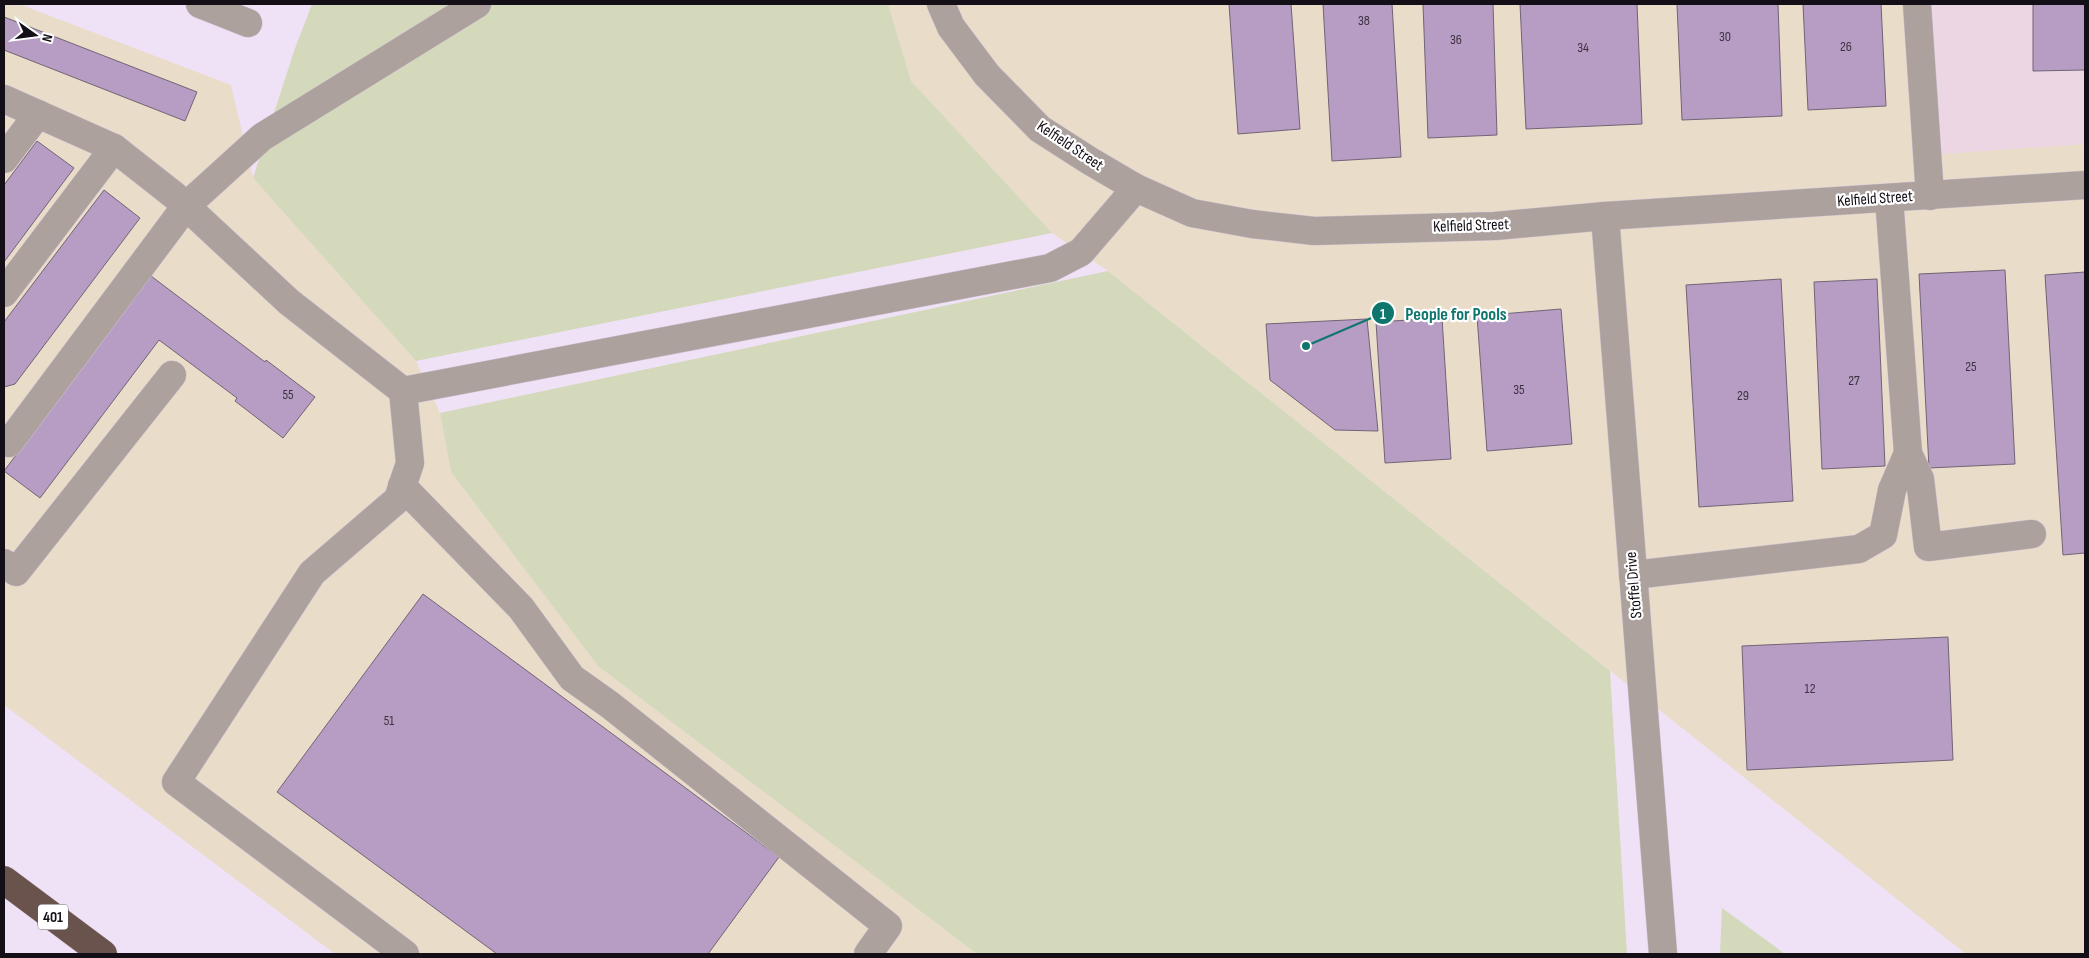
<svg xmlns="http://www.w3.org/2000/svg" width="2089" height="958" viewBox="0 0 2089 958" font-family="'Sofia Sans Condensed',sans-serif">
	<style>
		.commercial { fill: #edd6e3 }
		.industrial { fill: #e9dcc8 }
		.green { fill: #d3d9ba }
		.building { fill: #b79cc3; stroke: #716476 }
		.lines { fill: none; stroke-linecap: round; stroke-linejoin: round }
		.minor-casing { stroke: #cdc0d2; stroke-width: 29 }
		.highway-casing { stroke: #cdc0d2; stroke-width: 29 }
		.minor { stroke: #ada19e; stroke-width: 28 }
		.highway { stroke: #69534c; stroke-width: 28 }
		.labels { text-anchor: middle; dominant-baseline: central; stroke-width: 4.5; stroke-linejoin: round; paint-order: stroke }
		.number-label { font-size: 14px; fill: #3d3241 }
		.shield { fill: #fff; stroke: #5a575c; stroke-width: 1 }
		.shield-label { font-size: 15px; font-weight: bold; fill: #140f16 }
		.street-label { font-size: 16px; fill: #140f16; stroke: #fff }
		.leader { fill: none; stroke: #0f766e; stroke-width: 2 }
		.callout-dot { fill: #0f766e; stroke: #fff; stroke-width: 2 }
		.mark-label { font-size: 15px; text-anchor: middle; font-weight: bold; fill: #fff }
		.callout-label { font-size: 18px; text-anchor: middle; font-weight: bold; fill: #0f766e; stroke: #fff; stroke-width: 4.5; stroke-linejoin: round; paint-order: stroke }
	</style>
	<rect width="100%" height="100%" fill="#f0e2f6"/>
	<polygon class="commercial" points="1908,4 2085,4 2085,144 1915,156"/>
	<g class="industrial">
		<polygon points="4,4 19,4 231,85 253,178 416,361 440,413 451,472 598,666 977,954 335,954 4,705"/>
		<polygon points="888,4 1908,4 1915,156 2085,144 2085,954 1966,954 1108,271 1052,233 911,81"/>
	</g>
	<g class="green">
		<polygon points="312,4 888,4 911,81 1052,233 416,361 253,178 294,51"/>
		<polygon points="1108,271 1610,671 1627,954 977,954 598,666 451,472 440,413"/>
		<polygon points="1722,908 1785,954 1720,954"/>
	</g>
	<g class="building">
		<polygon points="1229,4 1291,4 1300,129 1238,134"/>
		<polygon points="1323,4 1392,4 1401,157 1332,161"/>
		<polygon points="1423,4 1493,4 1497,135 1428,138"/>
		<polygon points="1520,4 1637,4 1642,124 1526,129"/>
		<polygon points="1677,4 1778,4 1782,116 1682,120"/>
		<polygon points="1803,4 1881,4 1886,106 1808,110"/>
		<polygon points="2033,4 2085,4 2085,70 2033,71"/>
		<polygon points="4,17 197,92 185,121 4,50"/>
		<polygon points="37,141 74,168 4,262 4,185"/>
		<polygon points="104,190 140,218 15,384 4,387 4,322"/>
		<polygon points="2005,270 2015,464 1929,468 1919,274"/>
		<polygon points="2085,272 2085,553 2063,555 2045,275"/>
		<polygon points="151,276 265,362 266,360 315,397 283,438 235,401 237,398 159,340 40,498 4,471"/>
		<polygon points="1781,279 1793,501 1699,507 1686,285"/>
		<polygon points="1877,279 1885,466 1822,469 1814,282"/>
		<polygon points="1561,309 1572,444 1487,451 1477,316"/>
		<polygon points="1442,318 1451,459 1385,463 1376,322"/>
		<polygon points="1367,319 1378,431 1335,430 1270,380 1266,324"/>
		<polygon points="423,594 779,857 708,954 497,954 277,792"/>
		<polygon points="1948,637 1953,760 1747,770 1742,646"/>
	</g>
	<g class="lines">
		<g class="minor-casing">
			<g id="minor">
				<polyline points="200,4 248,23"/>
				<polyline points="941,4 951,27 987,75 1040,129 1090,161 1136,188 1192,213 1252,224 1314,231 1495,226 1605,216 2085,185"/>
				<polyline points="1917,4 1930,196"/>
				<polyline points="4,99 114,148 175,196 289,302 403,391"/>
				<polyline points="4,159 38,114"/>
				<polyline points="1889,198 1908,453 1920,479 1928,547 2032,534"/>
				<polyline points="1605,216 1663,954"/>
				<polyline points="4,293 114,148"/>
				<polyline points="4,438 9,443 186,206 262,137 477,4"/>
				<polyline points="402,486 521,608 572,678 610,705 888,926 868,954"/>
				<polyline points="4,563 16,572 172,375"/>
				<polyline points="1633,575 1859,549 1883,535 1892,490 1908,453"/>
				<polyline points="405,954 176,782 312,573 398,499 410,463 403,391 1050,268 1081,252 1136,188"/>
			</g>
		</g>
		<g class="highway-casing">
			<polyline id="highway" points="4,880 103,954"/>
		</g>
		<use href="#minor" class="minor"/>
		<use href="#highway" class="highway"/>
	</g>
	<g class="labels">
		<g class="number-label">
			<text x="1364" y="20">38</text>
			<text x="1725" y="36">30</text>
			<text x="1456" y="39">36</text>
			<text x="1846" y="46">26</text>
			<text x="1583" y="47">34</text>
			<text x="1971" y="366">25</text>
			<text x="1854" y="380">27</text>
			<text x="1519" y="389">35</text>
			<text x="288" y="394">55</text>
			<text x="1743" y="395">29</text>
			<text x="1810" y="688">12</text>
			<text x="389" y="720">51</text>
		</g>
		<rect class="shield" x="38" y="904.5" width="30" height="25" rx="4"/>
		<g class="shield-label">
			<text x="53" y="917">401</text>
		</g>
		<g class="street-label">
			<text transform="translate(1070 146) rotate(34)">Kelfield Street</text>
			<text transform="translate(1875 199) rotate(-4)">Kelfield Street</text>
			<text transform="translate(1471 226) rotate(-2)">Kelfield Street</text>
			<text transform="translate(1634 585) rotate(-95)">Stoffel Drive</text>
		</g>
	</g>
	<path class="leader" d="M1306 346L1383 313"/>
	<g class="callout-dot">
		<circle cx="1306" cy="346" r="5"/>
		<circle cx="1383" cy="313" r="12"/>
	</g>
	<g class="mark-label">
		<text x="1383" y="319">1</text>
	</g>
	<g class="callout-label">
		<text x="1456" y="320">People for Pools</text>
	</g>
	<rect width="2089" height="958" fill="none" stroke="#140f16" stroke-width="10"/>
	<g transform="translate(35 35) rotate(104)" stroke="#ffffff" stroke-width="4" paint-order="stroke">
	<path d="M0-4L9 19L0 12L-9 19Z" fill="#140f16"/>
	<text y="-8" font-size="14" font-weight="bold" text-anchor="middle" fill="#140f16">N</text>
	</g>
</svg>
